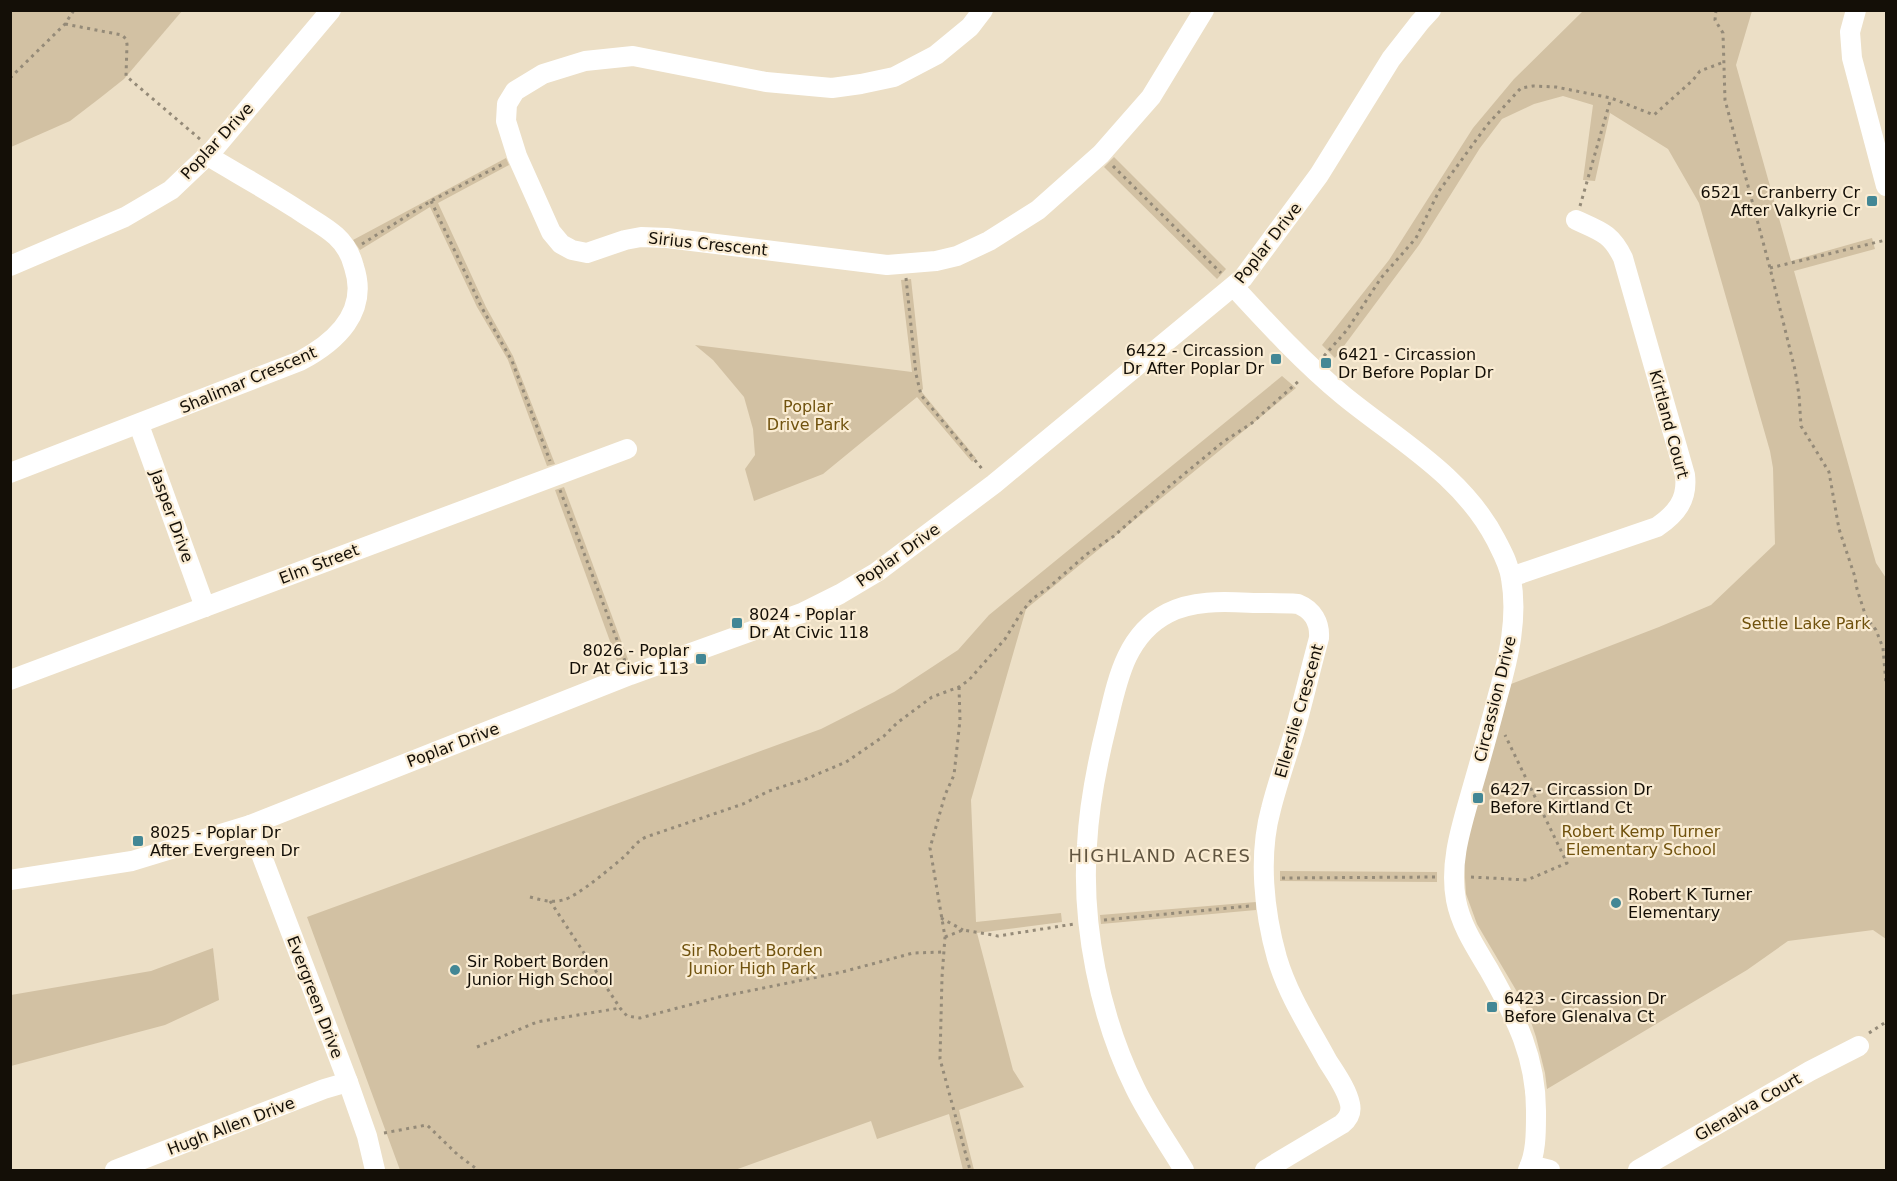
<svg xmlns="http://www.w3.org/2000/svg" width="1897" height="1181" viewBox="0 0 1897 1181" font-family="'DejaVu Sans',sans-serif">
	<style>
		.green { fill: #d2c1a3 }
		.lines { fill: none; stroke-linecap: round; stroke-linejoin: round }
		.path { stroke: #948a78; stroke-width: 3; stroke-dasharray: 3 4.5; stroke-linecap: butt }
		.minor { stroke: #fff; stroke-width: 20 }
		.poi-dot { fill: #438795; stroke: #faecd3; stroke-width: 2 }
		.labels { text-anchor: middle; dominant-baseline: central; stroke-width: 4.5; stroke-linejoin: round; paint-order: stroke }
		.street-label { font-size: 16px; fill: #140f07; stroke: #faecd3 }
		.poi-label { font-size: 16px; fill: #140f07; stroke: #faecd3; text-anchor: start }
		.park-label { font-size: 16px; fill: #70520e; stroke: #faecd3 }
		.neighbourhood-label { font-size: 18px; letter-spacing: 1.5px; fill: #615540; stroke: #faecd3 }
	</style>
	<rect width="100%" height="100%" fill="#ecdfc6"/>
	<g class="green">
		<polygon points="10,11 11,10 182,11 124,79 100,98 70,121 11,147"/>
		<polygon points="1583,11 1752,11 1736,65 1791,261 1872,238 1875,249 1794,271 1876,563 1886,578 1886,939 1873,930 1788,941 1747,970 1547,1089 1545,1073 1536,1037 1526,1007 1477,924 1466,894 1464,862 1467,838 1511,684 1659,627 1711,605 1775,544 1773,468 1770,451 1699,203 1668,149 1610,113 1595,181 1583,180 1593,105 1563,96 1534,104 1502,119 1480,148 1419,245 1335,358 1322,345 1389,260 1473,128 1514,79"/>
		<polygon points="1114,157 1226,269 1217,279 1104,167"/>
		<polygon points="506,158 509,165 438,203 486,307 513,356 555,464 547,466 508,360 477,307 430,207 360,250 353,240"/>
		<polygon points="911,279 923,389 921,391 976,458 972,462 917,397 823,474 754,501 745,469 755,455 753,429 744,397 713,360 695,345 912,372 901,280"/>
		<polygon points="1282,376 1296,388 1026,609 971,800 976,922 1061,913 1062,922 977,933 1013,1070 1024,1087 959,1110 974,1170 963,1170 949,1114 877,1139 871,1121 735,1170 400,1170 307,917 821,729 894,692 958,650 989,615"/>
		<polygon points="564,487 629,662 619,666 555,490"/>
		<polygon points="1280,871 1437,872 1437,882 1280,881"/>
		<polygon points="1256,902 1256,910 1101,924 1100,915"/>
		<polygon points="213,948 219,1000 165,1025 11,1066 11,995 151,971"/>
	</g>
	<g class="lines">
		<g class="path">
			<polyline points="1716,10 1715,20 1723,33 1725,100 1770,268 1795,370 1799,395 1801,426 1829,472 1839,529 1855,577 1857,589 1866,617 1876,630 1883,648 1886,684"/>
			<polyline points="65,24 122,35 126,39 127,44 126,76 201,140"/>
			<polyline points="10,78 65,24 74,10"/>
			<polyline points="1113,166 1221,273"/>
			<polyline points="431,201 482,308 512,361 550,461"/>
			<polyline points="1580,206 1611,98"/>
			<polyline points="362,244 431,201 503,164"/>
			<polyline points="1770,268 1886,240"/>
			<polyline points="906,278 916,374 921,395 983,470"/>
			<polyline points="1324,356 1347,330 1381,278 1416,238 1439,191 1487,125 1521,88 1533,86 1556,87 1611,98 1654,115 1693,80 1700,71 1724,62"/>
			<polyline points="560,490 625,661"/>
			<polyline points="959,687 960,720 954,775 945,795 930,848 945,937 942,977 940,1059 970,1170"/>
			<polyline points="1471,877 1527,880 1567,863 1505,735"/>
			<polyline points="1282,878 1437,877"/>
			<path d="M 530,897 C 541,900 552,903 563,900 C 577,897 613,866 625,856 C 632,849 637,841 646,837 L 743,804 L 769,791 L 806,779 L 846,762 L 884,736 L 897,723 L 932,697 L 959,687 L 969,680 L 1005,639 L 1021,613 L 1032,599 L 1048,588 L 1087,554 L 1114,536 L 1171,485 L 1223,442 L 1252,423 L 1300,380"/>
			<polyline points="550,901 620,1008 627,1016 640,1018 719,997 842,972 913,953 943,952"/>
			<polyline points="941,918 963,930"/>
			<polyline points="1104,920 1250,906"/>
			<polyline points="945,937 963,930 998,936 1074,924"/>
			<polyline points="1869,1033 1886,1022"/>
			<polyline points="477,1047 537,1022 620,1008"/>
			<polyline points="384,1133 427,1125 458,1155 478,1170"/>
		</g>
		<g class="minor">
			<polyline points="983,10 970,27 936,55 894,77 861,84 832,88 766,82 633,56 585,61 543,74 515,91 507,104 506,121 517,156 551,232 561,244 572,250 587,253 625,240 641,237 667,238 887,265 936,261 957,256 989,241 1038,210 1101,154 1151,97 1204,10"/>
			<polyline points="1856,10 1850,32 1852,58 1886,186"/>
			<polyline points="10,266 125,217 171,190 213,150 331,10"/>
			<path d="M 1234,287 C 1269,325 1304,363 1344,396 C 1398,440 1463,476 1496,540 C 1502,552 1509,564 1511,578 C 1518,618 1509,656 1498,695 C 1490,726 1481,758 1472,789 C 1462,825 1449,862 1456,900 C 1461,926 1476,948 1489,970 C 1516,1018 1537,1058 1536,1115 C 1536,1133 1536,1154 1528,1170"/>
			<polyline points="139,425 205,607"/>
			<path d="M 10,473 L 300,361 C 336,342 369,312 354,267 C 351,255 346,245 336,236 C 325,226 311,219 298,210 C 269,191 238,174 208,156"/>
			<path d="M 1511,577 L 1657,527 C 1676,514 1688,500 1685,475 L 1623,258 C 1611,233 1600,231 1576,220"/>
			<polyline points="10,680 627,449"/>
			<polyline points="250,825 348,1082 367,1136 375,1170"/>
			<polyline points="10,880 132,861 250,825 630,675 802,613 840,594 877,572 994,484 1243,278 1319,175 1391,59 1420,22 1431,10"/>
			<polyline points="1530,1165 1550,1170"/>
			<polyline points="115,1170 324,1089 348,1082"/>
			<path d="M 1184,1170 C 1168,1143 1149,1117 1135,1088 C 1100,1017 1081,925 1087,845 C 1089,805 1097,764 1107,724 C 1117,682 1125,635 1168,613 C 1195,599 1228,602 1257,603 C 1271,603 1285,603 1298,604 C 1313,610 1320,623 1319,638 C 1311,668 1304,697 1296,726 C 1288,754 1278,781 1271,809 C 1258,856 1264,912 1277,958 C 1288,995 1309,1027 1327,1060 C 1335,1073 1347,1089 1350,1104 C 1352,1113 1348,1119 1342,1124 L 1265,1170"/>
			<polyline points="1638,1170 1810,1071 1859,1046"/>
		</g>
	</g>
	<g class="poi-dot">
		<rect x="1866" y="195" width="12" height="12" rx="3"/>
		<rect x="1270" y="353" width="12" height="12" rx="3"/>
		<rect x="1320" y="357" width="12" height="12" rx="3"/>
		<rect x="731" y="617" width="12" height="12" rx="3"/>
		<rect x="695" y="653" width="12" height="12" rx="3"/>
		<rect x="1472" y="792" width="12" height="12" rx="3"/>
		<rect x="132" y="835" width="12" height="12" rx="3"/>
		<circle cx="1616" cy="903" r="6"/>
		<circle cx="455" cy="970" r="6"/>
		<rect x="1486" y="1001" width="12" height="12" rx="3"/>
	</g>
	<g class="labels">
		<g class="street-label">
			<text transform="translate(217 141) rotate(-47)">Poplar Drive</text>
			<text transform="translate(1268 243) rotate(-52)">Poplar Drive</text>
			<text transform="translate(708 244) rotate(6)">Sirius Crescent</text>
			<text transform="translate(248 380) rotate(-23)">Shalimar Crescent</text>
			<text transform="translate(1669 424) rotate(75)">Kirtland Court</text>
			<text transform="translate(172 516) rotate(70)">Jasper Drive</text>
			<text transform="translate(898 555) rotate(-35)">Poplar Drive</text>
			<text transform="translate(319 564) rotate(-21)">Elm Street</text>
			<text transform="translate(1495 699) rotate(-76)">Circassion Drive</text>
			<text transform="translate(1299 711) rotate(-74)">Ellerslie Crescent</text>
			<text transform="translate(453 745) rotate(-21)">Poplar Drive</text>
			<text transform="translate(315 997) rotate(69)">Evergreen Drive</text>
			<text transform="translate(1748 1107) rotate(-30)">Glenalva Court</text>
			<text transform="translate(231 1126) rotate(-21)">Hugh Allen Drive</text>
		</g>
		<g class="poi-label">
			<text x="1860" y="192" text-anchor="end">6521 - Cranberry Cr<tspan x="1860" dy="18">After Valkyrie Cr</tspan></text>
			<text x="1264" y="350" text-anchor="end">6422 - Circassion<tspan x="1264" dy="18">Dr After Poplar Dr</tspan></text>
			<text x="1338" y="354">6421 - Circassion<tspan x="1338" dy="18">Dr Before Poplar Dr</tspan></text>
			<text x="749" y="614">8024 - Poplar<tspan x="749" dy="18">Dr At Civic 118</tspan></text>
			<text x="689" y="650" text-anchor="end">8026 - Poplar<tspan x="689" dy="18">Dr At Civic 113</tspan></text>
			<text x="1490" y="789">6427 - Circassion Dr<tspan x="1490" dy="18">Before Kirtland Ct</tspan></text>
			<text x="150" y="832">8025 - Poplar Dr<tspan x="150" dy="18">After Evergreen Dr</tspan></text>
			<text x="1628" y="894">Robert K Turner<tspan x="1628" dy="18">Elementary</tspan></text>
			<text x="467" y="961">Sir Robert Borden<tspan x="467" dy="18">Junior High School</tspan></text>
			<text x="1504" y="998">6423 - Circassion Dr<tspan x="1504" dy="18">Before Glenalva Ct</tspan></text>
		</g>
		<g class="park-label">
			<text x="808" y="406">Poplar<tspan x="808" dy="18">Drive Park</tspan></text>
			<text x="1806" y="623">Settle Lake Park</text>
			<text x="1641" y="831">Robert Kemp Turner<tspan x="1641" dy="18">Elementary School</tspan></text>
			<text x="752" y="950">Sir Robert Borden<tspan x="752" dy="18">Junior High Park</tspan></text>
		</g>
		<g class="neighbourhood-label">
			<text x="1160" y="855">HIGHLAND ACRES</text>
		</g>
	</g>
	<rect width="1897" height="1181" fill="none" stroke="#140f07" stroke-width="24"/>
</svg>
